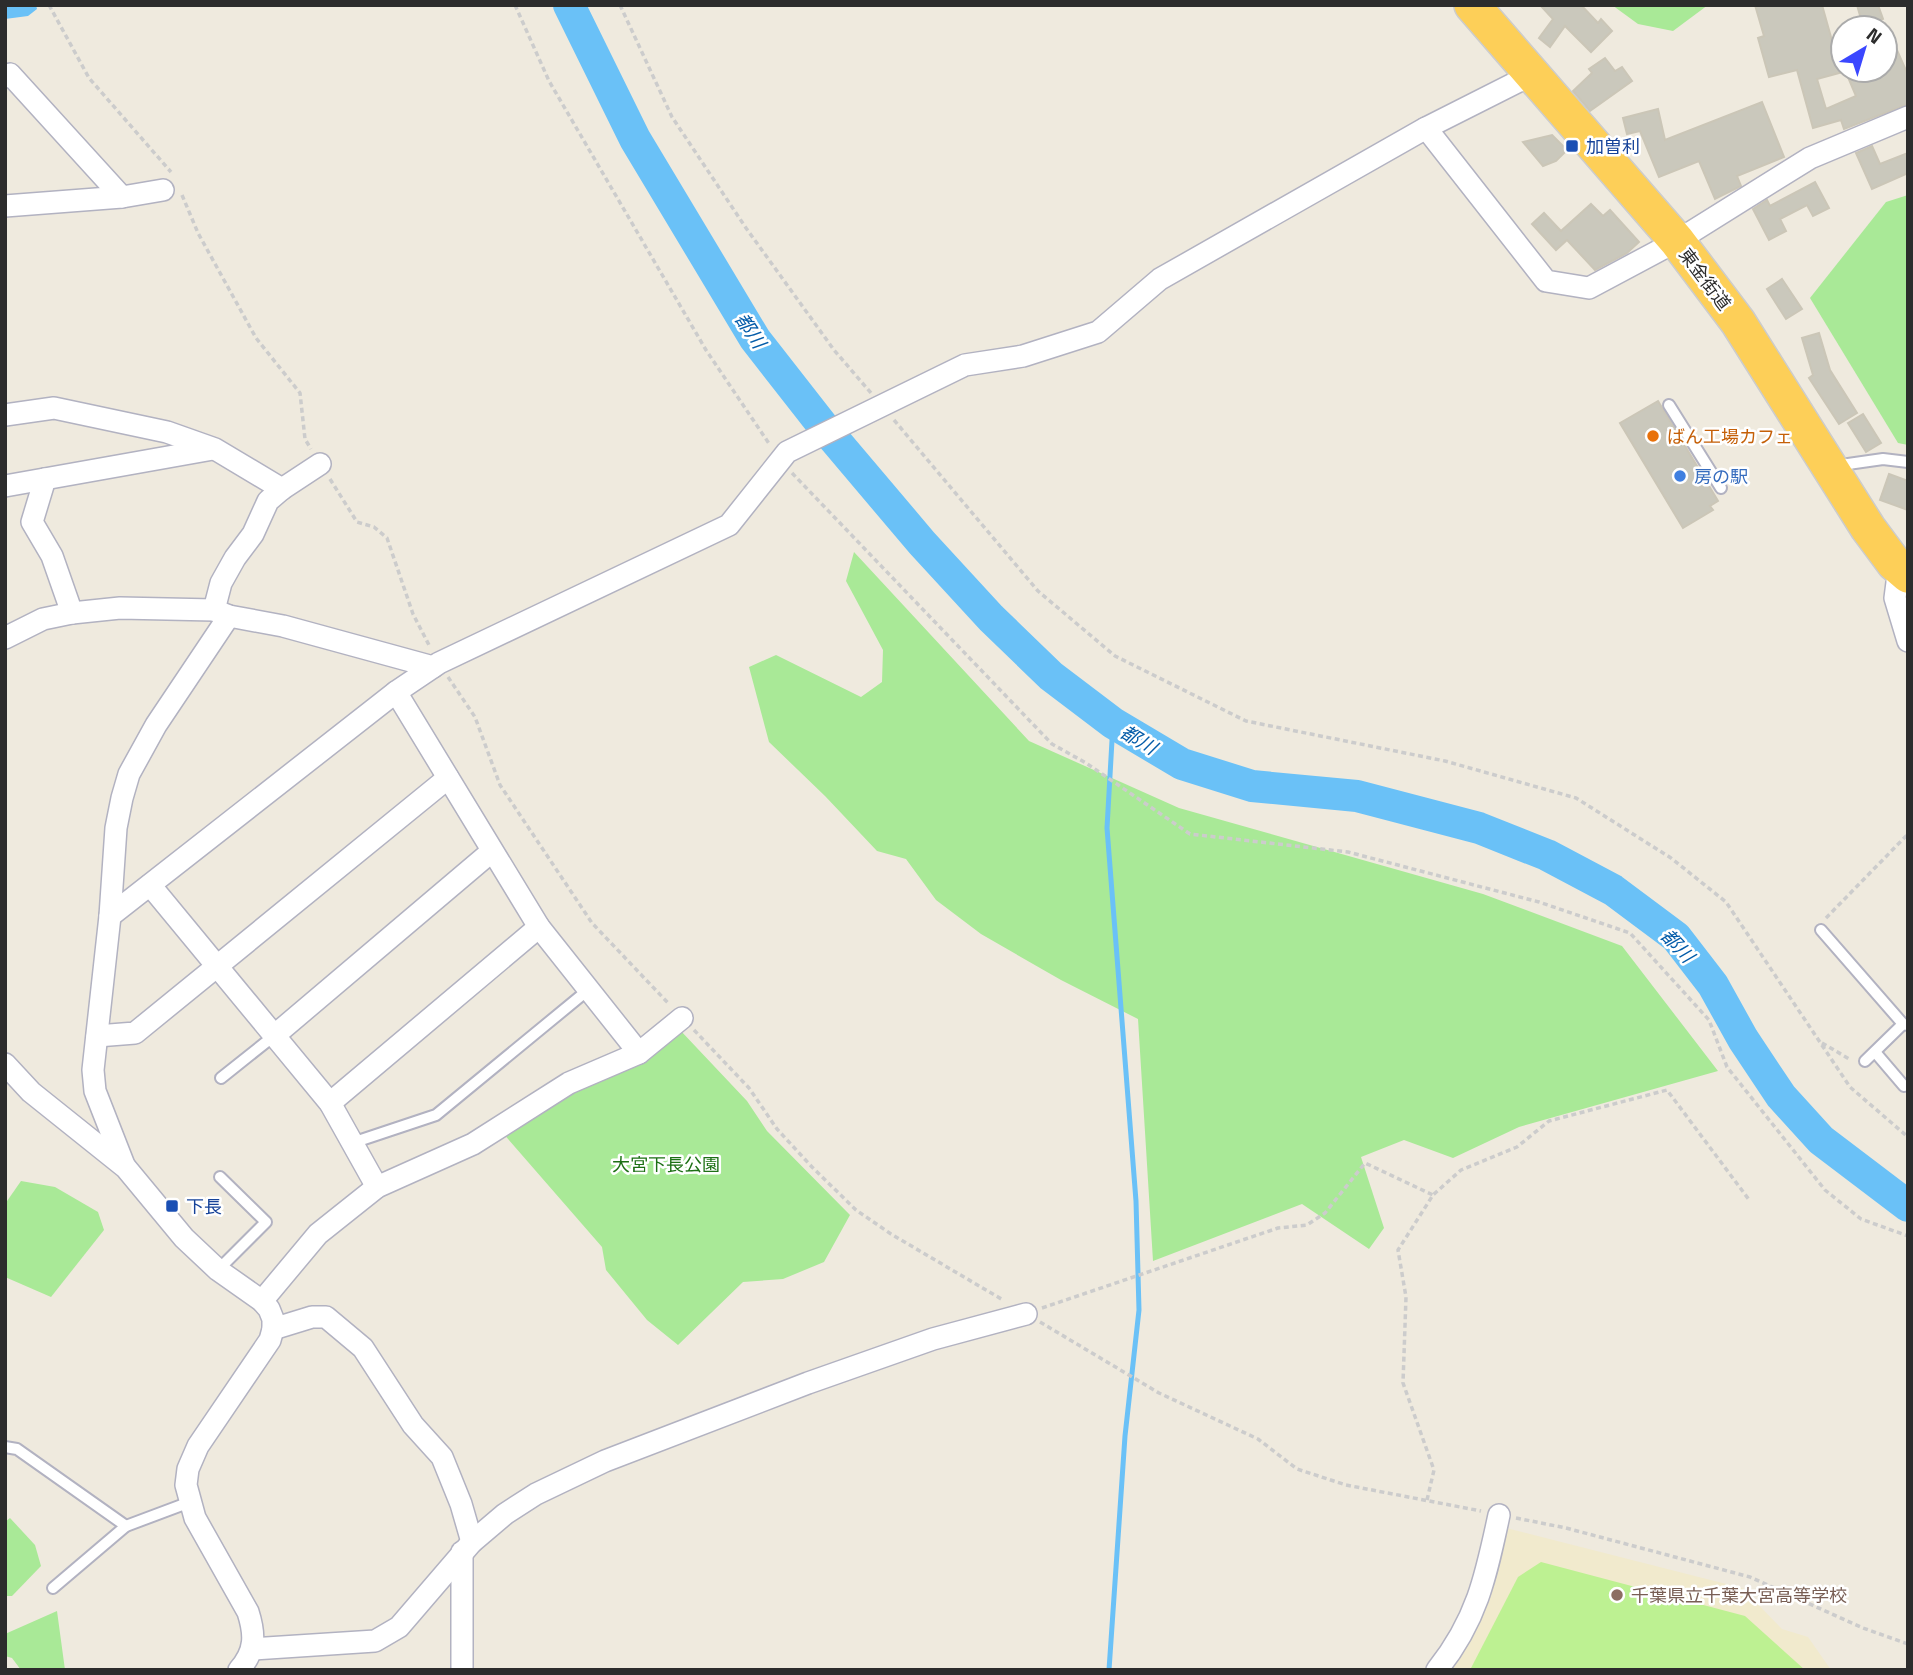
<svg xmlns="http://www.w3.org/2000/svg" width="1913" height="1675" viewBox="0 0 1913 1675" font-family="'Titillium Web','Noto Sans JP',sans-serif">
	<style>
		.education { fill: #f1eacd }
		.green { fill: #a9e997 }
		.pitch { fill: #bdf192 }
		.water { fill: #6ac1f7 }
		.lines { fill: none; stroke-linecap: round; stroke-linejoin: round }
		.stream { stroke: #6ac1f7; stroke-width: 5 }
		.river { stroke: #6ac1f7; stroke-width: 32 }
		.building { fill: #cac8bc; stroke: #cbc6b7; stroke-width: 2 }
		.service-casing { stroke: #b2b2c1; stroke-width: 14 }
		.minor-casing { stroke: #b2b2c1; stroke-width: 24 }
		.trunk-casing { stroke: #ccc; stroke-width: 38 }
		.path { stroke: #ccc; stroke-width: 3.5; stroke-dasharray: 5 3.5; stroke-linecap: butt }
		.service { stroke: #fff; stroke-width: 10 }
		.minor { stroke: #fff; stroke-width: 21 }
		.trunk { stroke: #fdcf58; stroke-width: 35 }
		.transit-dot { fill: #1a4fb4; stroke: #fff; stroke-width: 2.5 }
		.food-dot { fill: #e8710a; stroke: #fff; stroke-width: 2.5 }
		.shop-dot { fill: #3f7fe0; stroke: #fff; stroke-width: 2.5 }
		.education-dot { fill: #8d6e63; stroke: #fff; stroke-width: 2.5 }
		.labels { text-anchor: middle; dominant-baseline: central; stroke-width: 5; stroke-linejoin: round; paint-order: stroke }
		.transit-label { font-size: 18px; fill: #164399; stroke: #fff; text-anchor: start }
		.street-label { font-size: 18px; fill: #2c2c2c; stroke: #fff }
		.food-label { font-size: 18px; fill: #c56008; stroke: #fff; text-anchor: start }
		.shop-label { font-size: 18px; fill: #366cbe; stroke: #fff; text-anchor: start }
		.park-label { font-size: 18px; fill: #1d7015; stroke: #fff }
		.education-label { font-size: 18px; fill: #785e54; stroke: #fff; text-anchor: start }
		.water-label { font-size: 19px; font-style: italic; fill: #045ca9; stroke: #fff }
	</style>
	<rect width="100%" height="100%" fill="#efeade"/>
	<polygon class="education" points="1502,1527 1742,1588 1782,1629 1808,1637 1831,1670 1444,1670"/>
	<g class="green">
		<polygon points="1612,5 1708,5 1673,31 1638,24"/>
		<polygon points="1908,195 1908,445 1898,443 1810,298 1886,202"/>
		<polygon points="854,552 1029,741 1179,808 1483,894 1622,946 1718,1071 1519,1127 1453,1158 1404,1140 1361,1157 1384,1228 1369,1249 1302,1204 1153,1261 1138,1019 1061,980 981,934 936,900 906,859 877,851 825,796 769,742 749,667 776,655 861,697 882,682 883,650 846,581"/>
		<polygon points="680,1030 747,1101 767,1131 850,1215 824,1262 783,1279 743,1282 678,1345 647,1320 606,1270 602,1247 502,1132 566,1089 635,1067"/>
		<polygon points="21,1181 55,1187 98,1212 104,1230 51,1297 5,1277 5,1204"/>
		<polygon points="10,1518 35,1545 41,1566 12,1596 5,1596 5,1522"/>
		<polygon points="57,1611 65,1670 21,1670 12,1658 5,1656 5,1634"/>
	</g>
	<polygon class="pitch" points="1541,1562 1745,1616 1805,1670 1470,1670 1518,1577"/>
	<polygon class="water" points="5,5 36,5 37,9 28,16 5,19"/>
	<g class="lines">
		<polyline class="stream" points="1109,1670 1125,1436 1139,1310 1136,1201 1107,828 1113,723"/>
		<polyline class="river" points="569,5 635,139 755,339 823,426 922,543 991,618 1051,676 1113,723 1182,764 1252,786 1357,796 1479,828 1547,855 1613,890 1676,937 1713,985 1743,1039 1781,1096 1821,1140 1908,1206"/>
	</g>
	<g class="building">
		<polygon points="1540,5 1581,5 1598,23 1601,19 1612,31 1591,52 1565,26 1550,47 1539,38 1553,19"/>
		<polygon points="1755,5 1822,5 1836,55 1843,53 1843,72 1817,79 1826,109 1856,96 1845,70 1885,70 1885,23 1908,75 1908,104 1844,129 1841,120 1813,128 1797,70 1769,77 1758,38 1764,36"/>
		<polygon points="1857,5 1878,5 1883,19 1863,26"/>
		<polygon points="1605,58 1615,71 1622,67 1632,81 1590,111 1573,91 1592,73 1589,69"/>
		<polygon points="1762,102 1784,157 1737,176 1741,186 1715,199 1699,161 1659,177 1640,131 1627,134 1623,118 1658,109 1665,140"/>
		<polygon points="1552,135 1567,150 1556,161 1543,166 1523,142"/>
		<polygon points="1872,146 1880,164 1908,153 1908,173 1872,189 1856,153"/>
		<polygon points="1815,182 1829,208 1813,216 1807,205 1780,219 1786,231 1769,240 1753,209 1767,200 1770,206"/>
		<polygon points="1591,204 1603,216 1610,210 1639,242 1627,253 1595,270 1567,240 1556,250 1532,224 1544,213 1561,231"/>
		<polygon points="1782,279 1802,309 1786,319 1767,289"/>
		<polygon points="1819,333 1830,370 1857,413 1839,424 1809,378 1813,375 1802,338"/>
		<polygon points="1658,401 1718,501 1710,506 1713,510 1683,528 1620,423"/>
		<polygon points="1863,414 1881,443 1866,452 1848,423"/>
		<polygon points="1889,474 1908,481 1908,510 1880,500"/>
	</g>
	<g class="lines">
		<g class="service-casing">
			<g id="service">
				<polyline points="1669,405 1721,488"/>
				<polyline points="1834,466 1883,459 1908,462"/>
				<polyline points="1821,930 1903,1024 1908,1025"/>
				<polyline points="1875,1052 1904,1086"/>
				<polyline points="1865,1061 1903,1024"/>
				<polyline points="221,1078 275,1035"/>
				<polyline points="352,1143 436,1115 588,990"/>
				<polyline points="218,1270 266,1222 220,1177"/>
				<polyline points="5,1447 17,1449 126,1526"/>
				<polyline points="53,1588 126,1526 190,1502"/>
			</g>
		</g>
		<g class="minor-casing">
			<g id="minor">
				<polyline points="5,77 10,74 122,197"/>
				<polyline points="1426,128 1546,281 1589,288 1677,241 1810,158 1908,117"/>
				<polyline points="5,206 122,197 163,190"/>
				<polyline points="5,415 54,408 167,432 215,449 282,489"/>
				<polyline points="45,479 32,522 52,556 72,613"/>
				<polyline points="5,486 213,449"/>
				<polyline points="1899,567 1895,598 1908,641"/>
				<polyline points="214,610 221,583 235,558 253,534 268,501 282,489 320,464"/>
				<polyline points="5,638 43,619 72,613 120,608 214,610 229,616 283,626 433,667"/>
				<polyline points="396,692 539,927 639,1053"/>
				<polyline points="150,885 330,1103 377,1187"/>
				<polyline points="110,916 396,692 439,663 729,525 787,452 965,365 1023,356 1098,332 1160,279 1426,128 1531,75"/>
				<polyline points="275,1035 491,852"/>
				<polyline points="97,1036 135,1033 448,778"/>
				<path d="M 5,1064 L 31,1092 L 126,1168 L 184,1238 L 218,1270 L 262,1301 L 269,1309 L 273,1319 L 273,1329 L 270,1340 L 198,1446 L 188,1469 L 186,1485 L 195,1518 L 248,1612 C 255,1634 256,1651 239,1670"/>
				<polyline points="330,1103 539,927"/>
				<polyline points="124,1165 95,1091 93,1070 110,916 116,828 122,798 129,774 156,725 229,616"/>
				<polyline points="262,1301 318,1234 377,1187 473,1144 569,1083 639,1053 682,1018"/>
				<polyline points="273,1329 312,1317 326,1317 363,1348 413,1425 442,1457 461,1504 472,1542"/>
				<polyline points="462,1552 462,1670"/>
				<polyline points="252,1649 375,1641 399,1627 472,1542 505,1514 536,1494 605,1461 808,1383 933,1339 1026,1314"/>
				<path d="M 1437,1670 C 1477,1620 1486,1576 1499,1515"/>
			</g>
		</g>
		<g class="trunk-casing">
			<polyline id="trunk" points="1472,5 1677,241 1738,322 1868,528 1894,563 1908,575"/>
		</g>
		<g class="path">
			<polyline points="49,5 89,78 171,172"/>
			<polyline points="515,5 549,81 706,350 770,445"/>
			<polyline points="620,5 672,117 746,228 834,350 871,393"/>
			<polyline points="182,195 198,233 256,338 300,393 305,439 311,449"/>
			<polyline points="894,420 1038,591 1115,656 1246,721 1445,761 1576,798 1671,858 1726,902 1850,1087 1908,1137"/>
			<polyline points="792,473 1052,744 1086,763 1190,834 1348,852 1539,902 1630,933 1709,1020 1727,1067 1825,1190 1861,1219 1908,1236"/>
			<polyline points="330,479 357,522 374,527 387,538 413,614 430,647"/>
			<polyline points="448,677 475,717 500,785 592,923 669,1004"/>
			<polyline points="1826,918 1908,834"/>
			<polyline points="694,1030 749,1088 777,1129 812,1167 856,1210 891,1234 1003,1300"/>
			<polyline points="1822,1043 1851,1060"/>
			<polyline points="1042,1308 1278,1228 1307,1225 1325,1213 1365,1163 1433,1195"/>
			<polyline points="1040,1322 1159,1393 1258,1439 1297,1469 1346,1485 1481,1511"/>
			<polyline points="1427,1500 1434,1470 1403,1383 1406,1297 1398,1250 1433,1195 1461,1170 1517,1147 1549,1121 1667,1090 1750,1201"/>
			<polyline points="1516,1518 1566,1528 1750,1577 1863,1628 1908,1644"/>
		</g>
		<use href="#service" class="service"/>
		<use href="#minor" class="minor"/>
		<use href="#trunk" class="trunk"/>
	</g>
	<g class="transit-dot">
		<rect x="1565" y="139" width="14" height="14" rx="3.5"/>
		<rect x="165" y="1199" width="14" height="14" rx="3.5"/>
	</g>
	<circle class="food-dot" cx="1653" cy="436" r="7"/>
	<circle class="shop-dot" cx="1680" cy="476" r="7"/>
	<circle class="education-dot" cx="1617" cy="1595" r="7"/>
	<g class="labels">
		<g class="transit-label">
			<text x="1586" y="146">加曽利</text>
			<text x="186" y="1206">下長</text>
		</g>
		<g class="street-label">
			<text transform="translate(1705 279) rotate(53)">東金街道</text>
		</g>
		<g class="food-label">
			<text x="1667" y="436">ばん工場カフェ</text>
		</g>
		<g class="shop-label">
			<text x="1694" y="476">房の駅</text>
		</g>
		<g class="park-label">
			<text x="666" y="1164">大宮下長公園</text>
		</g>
		<g class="education-label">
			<text x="1631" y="1595">千葉県立千葉大宮高等学校</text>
		</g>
		<g class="water-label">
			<text transform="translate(751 330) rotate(56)">都川</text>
			<text transform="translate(1139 739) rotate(31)">都川</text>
			<text transform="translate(1678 945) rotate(46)">都川</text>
		</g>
	</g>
	<rect width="1913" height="1675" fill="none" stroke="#2c2c2c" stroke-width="14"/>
	<g transform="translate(1864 49) rotate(38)"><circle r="33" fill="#ffffff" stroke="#ababab" stroke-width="2"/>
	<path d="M0-5L12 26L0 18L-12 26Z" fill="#3b47ff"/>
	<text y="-10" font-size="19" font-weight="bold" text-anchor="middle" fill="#2c2c2c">N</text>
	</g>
</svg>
